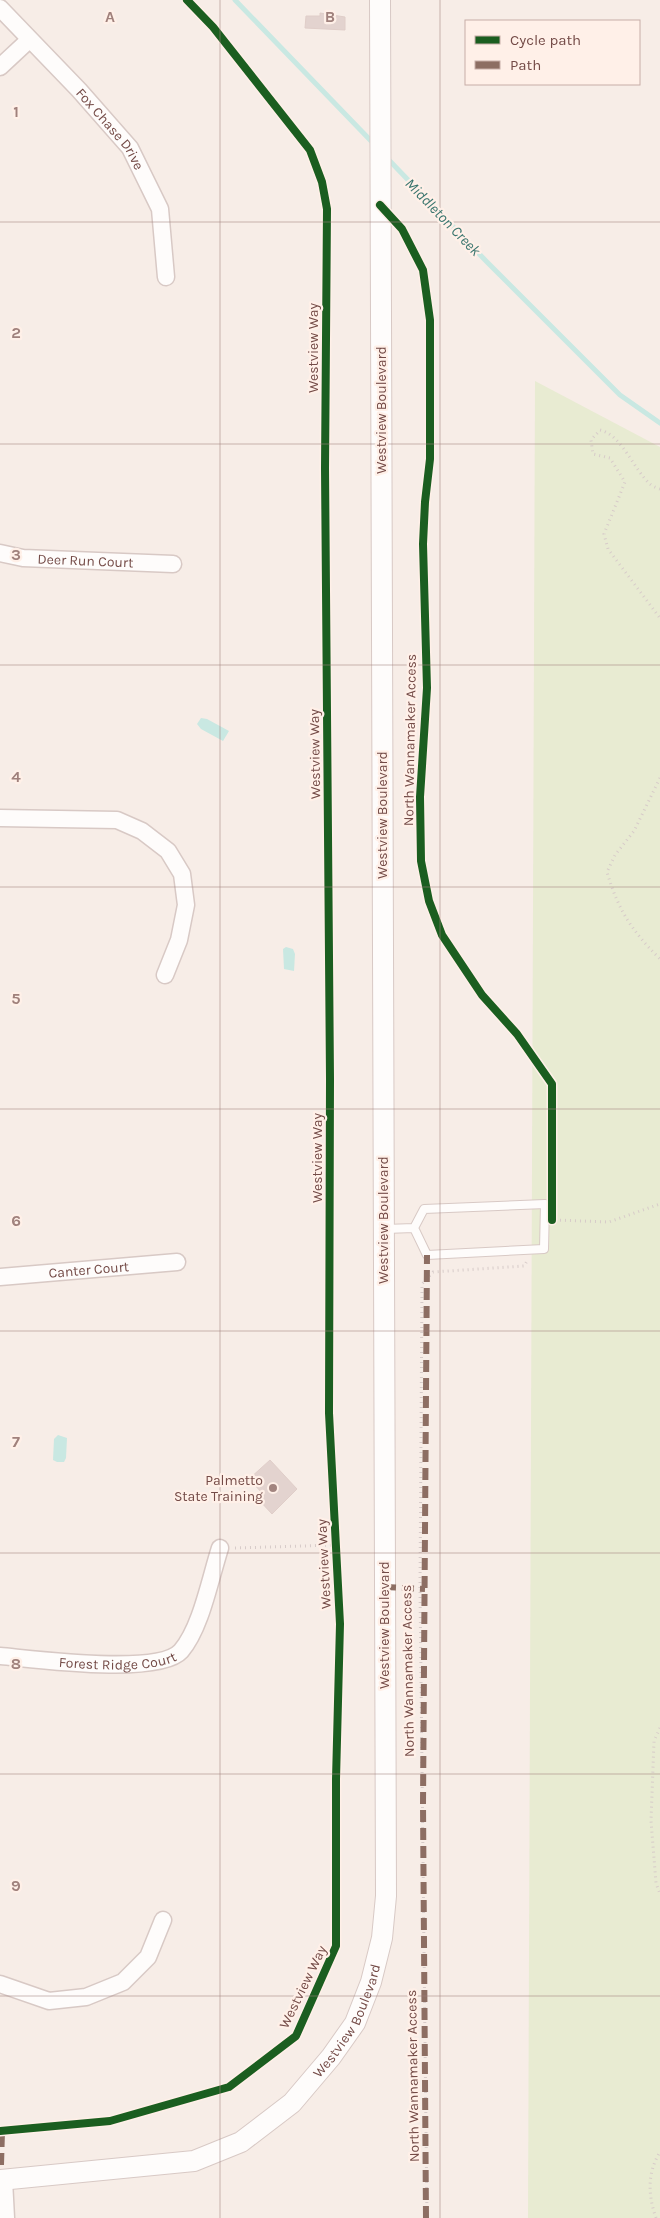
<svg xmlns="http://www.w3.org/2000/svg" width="660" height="2218" viewBox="0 0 660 2218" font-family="Karla,sans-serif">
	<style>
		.green { fill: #e8ebd2 }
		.water { fill: #c9e8e2 }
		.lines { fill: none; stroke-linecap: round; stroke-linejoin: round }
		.stream { stroke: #c9e8e2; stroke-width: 5 }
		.building { fill: #e3d3cf; stroke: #e0cec9 }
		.service-casing { stroke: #d8c9c5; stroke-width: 10 }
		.minor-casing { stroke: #d8c9c5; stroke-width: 19 }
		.tertiary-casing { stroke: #d8c9c5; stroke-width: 22 }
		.path { stroke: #d7cbc9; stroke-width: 3; stroke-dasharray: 1 4; stroke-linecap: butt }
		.service { stroke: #fefcfb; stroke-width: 8 }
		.minor { stroke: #fefcfb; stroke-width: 16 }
		.tertiary { stroke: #fefcfb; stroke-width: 20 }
		.quiet { stroke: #8d6e63; stroke-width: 6; stroke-dasharray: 12 6; stroke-linecap: butt }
		.cycleway-casing { stroke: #fff0e8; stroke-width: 11 }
		.cycleway { stroke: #1b5e20; stroke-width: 8 }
		.grid { fill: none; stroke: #a0817c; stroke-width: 1; stroke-opacity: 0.55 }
		.poi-dot { fill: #a2847f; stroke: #fff0e8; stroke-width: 2 }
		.labels { text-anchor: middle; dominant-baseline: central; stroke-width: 4.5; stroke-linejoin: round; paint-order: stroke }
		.street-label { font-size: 14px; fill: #744b47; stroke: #fff0e8 }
		.poi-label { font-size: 14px; fill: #744b47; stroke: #fff0e8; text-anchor: end }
		.water-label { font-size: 15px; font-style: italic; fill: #38746d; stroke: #fff0e8 }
		.grid-label { font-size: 16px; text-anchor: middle; font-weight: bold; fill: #a0817c; stroke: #fff0e8; stroke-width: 4.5; stroke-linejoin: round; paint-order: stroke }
	</style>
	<rect width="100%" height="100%" fill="#f7ede7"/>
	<polygon class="green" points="535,381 660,447 660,2218 528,2218"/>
	<g class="water">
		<polygon points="201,718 207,719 229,731 223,741 201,729 197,724"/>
		<polygon points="286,947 293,949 295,954 294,971 284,969 283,949"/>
		<polygon points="58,1435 67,1438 66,1458 64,1462 57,1462 53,1460 54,1439"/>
	</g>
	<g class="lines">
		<g class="stream">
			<polyline points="235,0 374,144"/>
			<polyline points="386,157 487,262 620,395 660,423"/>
		</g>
	</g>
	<g class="building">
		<polygon points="320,13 345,17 345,30 305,28 306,16 320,16"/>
		<polygon points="270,1460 297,1489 272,1514 259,1500 264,1495 249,1479"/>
	</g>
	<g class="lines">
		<g class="service-casing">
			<polyline id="service" points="385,1229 414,1228 424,1209 545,1204 544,1249 427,1255 414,1228"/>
		</g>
		<g class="minor-casing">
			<g id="minor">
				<path id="s1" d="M 0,8 L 79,90 L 130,148 L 160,209 L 166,277"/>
				<polyline points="0,67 29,40"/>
				<path id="s2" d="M 0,553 L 23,558 L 173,564"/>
				<polyline points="0,818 117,820 142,831 168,851 182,874 186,905 179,940 165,975"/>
				<path id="s3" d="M 0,1277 L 177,1262"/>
				<path id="s4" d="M 0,1656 C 34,1659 159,1676 181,1651 C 201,1628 210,1579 220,1548"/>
				<polyline points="0,1984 49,2001 86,1997 123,1982 148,1957 163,1920"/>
				<polyline points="4,2180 6,2218"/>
			</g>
		</g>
		<g class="tertiary-casing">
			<g id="tertiary">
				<path id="s5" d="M 0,2180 L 194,2161 L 241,2142 L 292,2103 L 331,2057 L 355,2023 L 371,1982 L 382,1938 L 386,1896 L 380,0"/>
			</g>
		</g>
		<g class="path">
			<path d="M 660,489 C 657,488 652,486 650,484 C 634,470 622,435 600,430 L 591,440 L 593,454 L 610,458 L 625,482 L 604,534 L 608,549 L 660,618"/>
			<path d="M 660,778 L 634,831 L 615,855 L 607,872 C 618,910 632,931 660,959"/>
			<polyline points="555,1220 609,1222 660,1204"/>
			<polyline points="235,1548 336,1545"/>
			<polyline points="660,1728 654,1741 651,1821 656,1883 660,1894"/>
			<polyline points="427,2218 420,1588 422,1284 433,1272 524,1266 527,1261"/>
			<path d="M 656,2218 C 648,2195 647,2173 660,2152"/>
		</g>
		<use href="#service" class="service"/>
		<use href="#minor" class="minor"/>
		<use href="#tertiary" class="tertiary"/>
		<g class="quiet">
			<polyline points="384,1587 425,1589"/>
			<polyline points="1,2165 2,2131"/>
			<polyline points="426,2218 423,1804 427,1255"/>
		</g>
		<g class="cycleway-casing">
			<g id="cycleway">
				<polyline points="380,205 402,229 423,270 430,320 430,459 425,502 423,544 427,688 420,797 421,861 429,901 442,935 482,995 517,1034 552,1084 552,1220"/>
				<polyline points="0,2131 110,2121 229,2087 296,2036 336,1946 336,1779 340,1624 329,1413 330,1079 325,468 327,209 322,182 310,150 213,27 187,0"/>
			</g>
		</g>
		<use href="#cycleway" class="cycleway"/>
	</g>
	<path class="grid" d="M 220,0 L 220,2218M 440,0 L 440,2218M 0,222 L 660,222M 0,444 L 660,444M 0,665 L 660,665M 0,887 L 660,887M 0,1109 L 660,1109M 0,1331 L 660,1331M 0,1553 L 660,1553M 0,1774 L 660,1774M 0,1996 L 660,1996"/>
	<circle class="poi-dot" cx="273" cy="1488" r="5"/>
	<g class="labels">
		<g class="street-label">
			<text stroke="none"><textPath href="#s1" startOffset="164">Fox Chase Drive</textPath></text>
			<text transform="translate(313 348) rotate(-90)">Westview Way</text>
			<text transform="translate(381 410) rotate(-90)">Westview Boulevard</text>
			<text stroke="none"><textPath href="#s2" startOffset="86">Deer Run Court</textPath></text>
			<text transform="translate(410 740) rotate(-89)">North Wannamaker Access</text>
			<text transform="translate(315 754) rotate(-91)">Westview Way</text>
			<text transform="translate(382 815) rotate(-90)">Westview Boulevard</text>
			<text transform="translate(317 1158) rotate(-90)">Westview Way</text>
			<text transform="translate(383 1220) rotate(-90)">Westview Boulevard</text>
			<text stroke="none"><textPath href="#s3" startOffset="89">Canter Court</textPath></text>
			<text transform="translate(324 1564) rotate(-93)">Westview Way</text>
			<text transform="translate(384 1625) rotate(-90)">Westview Boulevard</text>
			<text stroke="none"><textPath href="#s4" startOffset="118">Forest Ridge Court</textPath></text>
			<text transform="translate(408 1671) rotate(-91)">North Wannamaker Access</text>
			<text transform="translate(303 1987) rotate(-64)">Westview Way</text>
			<text stroke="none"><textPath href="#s5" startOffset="410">Westview Boulevard</textPath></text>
			<text transform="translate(413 2076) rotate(-91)">North Wannamaker Access</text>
		</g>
		<g class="poi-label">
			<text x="263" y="1480">Palmetto<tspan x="263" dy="16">State Training</tspan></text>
		</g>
		<g class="water-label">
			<text transform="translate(443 217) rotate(46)">Middleton Creek</text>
		</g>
	</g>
	<g class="grid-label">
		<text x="110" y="22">A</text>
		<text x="330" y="22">B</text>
		<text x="16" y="117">1</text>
		<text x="16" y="338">2</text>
		<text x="16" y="560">3</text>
		<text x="16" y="782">4</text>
		<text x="16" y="1004">5</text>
		<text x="16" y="1226">6</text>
		<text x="16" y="1447">7</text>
		<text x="16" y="1669">8</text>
		<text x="16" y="1891">9</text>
	</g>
	<rect x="465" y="20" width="175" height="65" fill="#fff0e8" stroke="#c7aea8"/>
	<rect x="475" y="36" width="25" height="8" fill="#1b5e20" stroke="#c7aea8"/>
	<text x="510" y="45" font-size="15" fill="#744b47">Cycle path</text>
	<rect x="475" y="61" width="25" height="8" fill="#8d6e63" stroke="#c7aea8"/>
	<text x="510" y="70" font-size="15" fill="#744b47">Path</text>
</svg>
